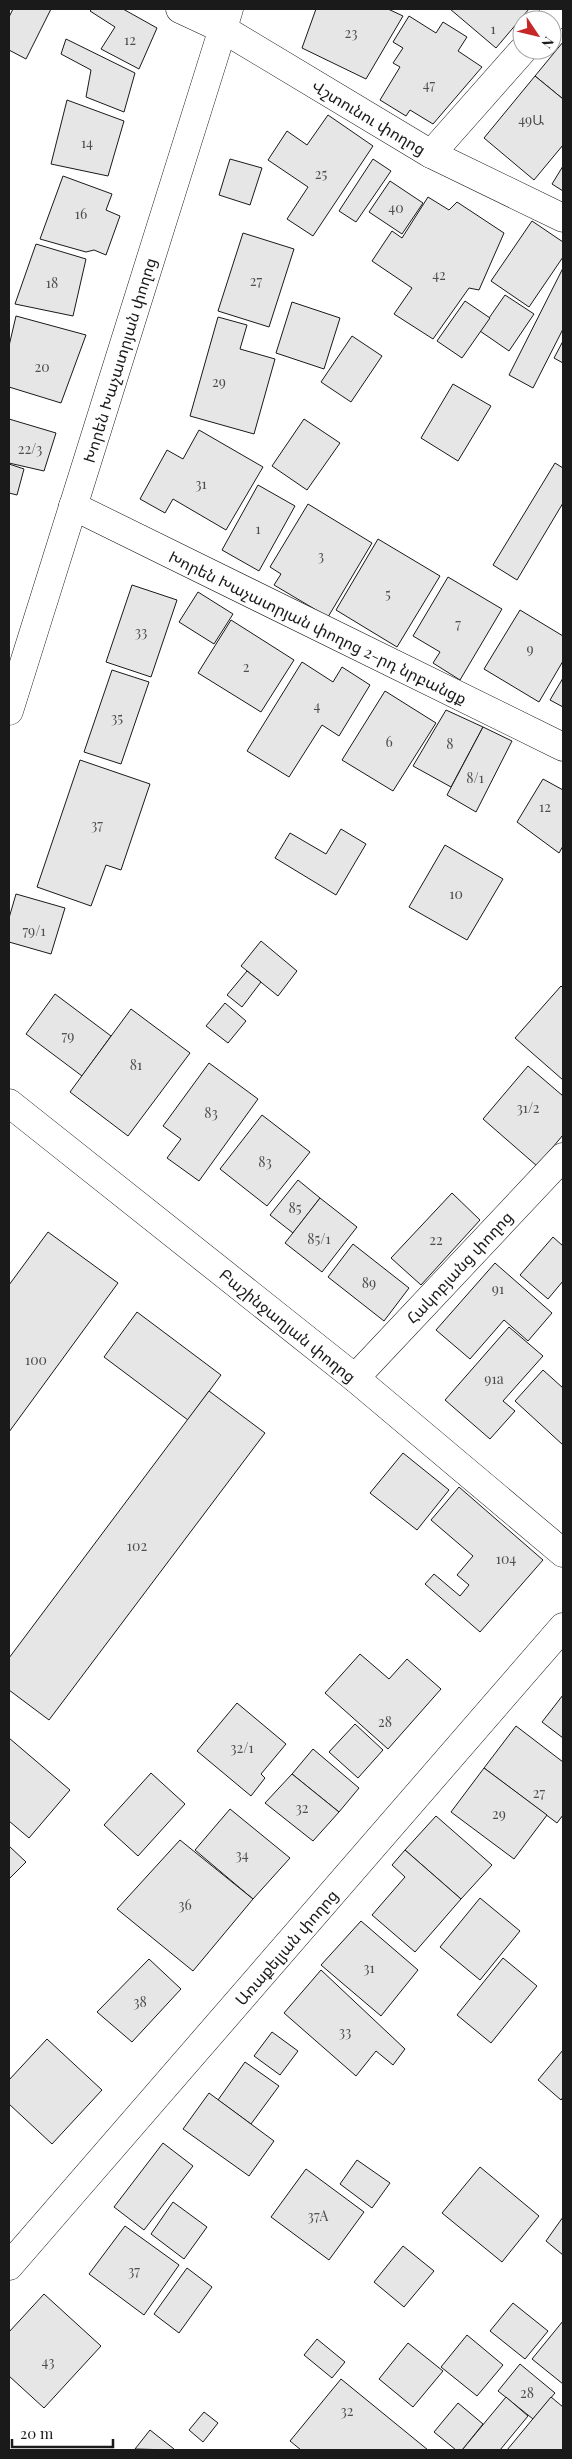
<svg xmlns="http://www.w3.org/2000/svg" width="572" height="2459" viewBox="0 0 572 2459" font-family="'Playfair Display','Noto Sans Armenian',serif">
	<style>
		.building { fill: #e6e6e6; stroke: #1a1a1a }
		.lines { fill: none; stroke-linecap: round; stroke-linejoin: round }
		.street-casing { stroke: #1a1a1a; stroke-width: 29 }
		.secondary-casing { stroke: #1a1a1a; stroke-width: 29 }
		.street { stroke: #fff; stroke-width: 28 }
		.secondary { stroke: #fff; stroke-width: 28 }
		.labels { text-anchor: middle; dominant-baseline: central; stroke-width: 4; stroke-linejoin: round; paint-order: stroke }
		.number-label { font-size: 14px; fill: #4d4d4d }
		.street-label { font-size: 16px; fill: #1a1a1a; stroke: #fff }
	</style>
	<rect width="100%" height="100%" fill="#fff"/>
	<g class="building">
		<polygon points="13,9 51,9 26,59 9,50 9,17"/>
		<polygon points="92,9 123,9 157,28 139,69 101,49 115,27 90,11"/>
		<polygon points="316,9 388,9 403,16 366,79 302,48"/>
		<polygon points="450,9 529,9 496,48"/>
		<polygon points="409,16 436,33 443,22 467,37 458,51 482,67 433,124 410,110 406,116 380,100 400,67 393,63 403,48 393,42"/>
		<polygon points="66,39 135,73 124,112 86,97 91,70 61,54"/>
		<polygon points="563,42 563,99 535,76"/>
		<polygon points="535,76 563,99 563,145 534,180 484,138"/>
		<polygon points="67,100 124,121 108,176 51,164"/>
		<polygon points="328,115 373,146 313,236 287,219 308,187 268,160 287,131 307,145"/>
		<polygon points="230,159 262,168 250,205 219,195"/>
		<polygon points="373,159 391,171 356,222 339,211"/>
		<polygon points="563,166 563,191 552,184"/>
		<polygon points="63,176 112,194 106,210 120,216 106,255 94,250 86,252 40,239"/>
		<polygon points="390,181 423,203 402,234 369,212"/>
		<polygon points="428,197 449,210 457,202 504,233 479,290 469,288 433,339 394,314 412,288 372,261 392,231 402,238"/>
		<polygon points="532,221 563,242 563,257 529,307 491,281"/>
		<polygon points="243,233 294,249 269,327 218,311"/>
		<polygon points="36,244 86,259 73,316 15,304"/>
		<polygon points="563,268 563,329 533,388 509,375"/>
		<polygon points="505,295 534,314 509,351 480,331"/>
		<polygon points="465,301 490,318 462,358 437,341"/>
		<polygon points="292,302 340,318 324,369 276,353"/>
		<polygon points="16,316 86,335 61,403 9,387 9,346"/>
		<polygon points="218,317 247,325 240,349 275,359 254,434 190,416"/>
		<polygon points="352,336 382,356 351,402 321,382"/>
		<polygon points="563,341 563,363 554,358"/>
		<polygon points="453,384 491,406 458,461 421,438"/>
		<polygon points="9,419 56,433 44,471 9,463"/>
		<polygon points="304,419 340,443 307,490 272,466"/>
		<polygon points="199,430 263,467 226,530 173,499 165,513 140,499 167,450 183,459"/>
		<polygon points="555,463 563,468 563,503 517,580 493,565"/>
		<polygon points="9,464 24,469 17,495 9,493"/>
		<polygon points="258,485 295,506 259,571 222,550"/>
		<polygon points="308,504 372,543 328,617 274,585 281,574 270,567"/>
		<polygon points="378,539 440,576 397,647 336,610"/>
		<polygon points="448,577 502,609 460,680 433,663 440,652 413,636"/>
		<polygon points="132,585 177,600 151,677 106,662"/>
		<polygon points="198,592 233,614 214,644 179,622"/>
		<polygon points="520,610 563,636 563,661 539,702 484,669"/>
		<polygon points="231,620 294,660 261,712 198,673"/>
		<polygon points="302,662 333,682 342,667 370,685 339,736 322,725 289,777 247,751"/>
		<polygon points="112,670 149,682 121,764 84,752"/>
		<polygon points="563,678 563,707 550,700"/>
		<polygon points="385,691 436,723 393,791 342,760"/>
		<polygon points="446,710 483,727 451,787 413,766"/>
		<polygon points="483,727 512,741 476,812 447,795"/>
		<polygon points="80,760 150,784 121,870 106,865 91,906 37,887"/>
		<polygon points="543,779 563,790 563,846 559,853 517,822"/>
		<polygon points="341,829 366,844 336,895 275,858 290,833 326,854"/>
		<polygon points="445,845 503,879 467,940 409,907"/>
		<polygon points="16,894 65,908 51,954 9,942 9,918"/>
		<polygon points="261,941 297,971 278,996 241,966"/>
		<polygon points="247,971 261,982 242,1007 227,995"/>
		<polygon points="561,986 563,988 563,1080 515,1038"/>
		<polygon points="55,994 111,1036 82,1076 26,1034"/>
		<polygon points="225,1003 246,1021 228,1043 206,1026"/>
		<polygon points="131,1009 190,1053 128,1136 70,1092"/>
		<polygon points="209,1063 258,1099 199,1181 167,1158 181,1139 163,1126"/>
		<polygon points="528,1066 563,1096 563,1135 537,1166 483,1119"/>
		<polygon points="262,1115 310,1152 267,1206 220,1169"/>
		<polygon points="298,1180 320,1198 293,1233 270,1215"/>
		<polygon points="452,1193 480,1220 421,1285 391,1258"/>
		<polygon points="320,1198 357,1227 322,1272 285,1243"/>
		<polygon points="48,1232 118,1283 9,1432 9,1285"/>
		<polygon points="553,1237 563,1246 563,1281 548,1299 520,1275"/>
		<polygon points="353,1244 409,1288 384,1321 328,1277"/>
		<polygon points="495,1263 552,1313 528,1341 504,1320 470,1359 436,1330"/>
		<polygon points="137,1312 221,1375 188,1420 104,1357"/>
		<polygon points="509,1327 543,1356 503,1401 515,1411 490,1439 445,1400"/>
		<polygon points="543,1370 563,1388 563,1445 515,1401"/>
		<polygon points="209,1391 265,1433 49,1720 9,1690 9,1658"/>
		<polygon points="403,1453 449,1490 417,1530 370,1493"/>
		<polygon points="459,1487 543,1560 480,1632 425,1584 434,1574 460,1596 469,1585 457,1575 473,1556 431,1520"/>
		<polygon points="360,1654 389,1679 407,1659 441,1689 388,1749 325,1693"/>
		<polygon points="563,1695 563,1738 542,1722"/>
		<polygon points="237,1703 286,1744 261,1774 265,1778 251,1796 197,1751"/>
		<polygon points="355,1724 383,1750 358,1778 329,1752"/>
		<polygon points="516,1726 563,1762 563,1815 557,1823 484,1768"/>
		<polygon points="9,1738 70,1790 29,1838 9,1821"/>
		<polygon points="313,1749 359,1788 339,1812 292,1774"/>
		<polygon points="484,1768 547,1815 514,1859 451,1812"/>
		<polygon points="151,1773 185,1804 138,1856 104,1825"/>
		<polygon points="292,1774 339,1812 313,1841 265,1803"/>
		<polygon points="230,1809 290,1858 253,1899 195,1850"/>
		<polygon points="436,1816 492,1865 461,1899 405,1850"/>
		<polygon points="180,1840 253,1899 193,1971 117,1909"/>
		<polygon points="9,1846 26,1862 9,1879"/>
		<polygon points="405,1850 461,1899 415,1952 372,1915 405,1877 392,1865"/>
		<polygon points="480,1898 520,1931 480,1980 440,1947"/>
		<polygon points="361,1921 418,1970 381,2016 321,1965"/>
		<polygon points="503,1958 537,1986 491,2043 457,2015"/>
		<polygon points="149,1959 181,1989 132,2042 97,2012"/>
		<polygon points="321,1970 405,2049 393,2065 376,2051 356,2076 284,2013"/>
		<polygon points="272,2032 298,2051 280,2075 254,2056"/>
		<polygon points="47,2039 102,2090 52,2144 9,2104 9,2080"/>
		<polygon points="563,2050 563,2097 561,2100 538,2080"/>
		<polygon points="245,2062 279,2086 251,2124 218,2100"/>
		<polygon points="209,2093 274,2141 249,2176 183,2129"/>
		<polygon points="163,2143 193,2166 144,2230 114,2207"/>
		<polygon points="357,2160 390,2183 372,2208 340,2184"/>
		<polygon points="480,2167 539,2216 502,2262 442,2213"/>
		<polygon points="306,2169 364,2212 329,2260 271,2217"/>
		<polygon points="173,2202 207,2227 184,2259 151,2234"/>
		<polygon points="563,2217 563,2255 546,2241"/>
		<polygon points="125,2226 179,2265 144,2315 89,2274"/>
		<polygon points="403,2246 434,2271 404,2307 374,2282"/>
		<polygon points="187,2268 212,2287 179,2333 154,2314"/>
		<polygon points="44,2294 101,2346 44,2408 9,2376 9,2332"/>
		<polygon points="513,2303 548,2331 525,2359 490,2331"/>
		<polygon points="563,2321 563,2384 532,2359"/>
		<polygon points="467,2335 503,2365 477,2396 441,2367"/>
		<polygon points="317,2339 345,2362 332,2378 304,2355"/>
		<polygon points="408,2343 443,2371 413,2407 379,2379"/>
		<polygon points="520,2364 555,2393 533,2419 498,2391"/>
		<polygon points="341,2379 428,2450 301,2450 290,2441"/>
		<polygon points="506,2397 528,2416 500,2450 462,2450"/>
		<polygon points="551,2397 563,2407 563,2450 507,2450"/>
		<polygon points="458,2403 483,2424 462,2450 456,2450 434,2432"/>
		<polygon points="204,2412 218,2423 203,2442 189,2430"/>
		<polygon points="150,2430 174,2449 173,2450 135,2449"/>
	</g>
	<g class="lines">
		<g class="street-casing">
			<g id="street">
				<polyline points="180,9 223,29 431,154 563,218"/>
				<polyline points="550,20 560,9"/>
				<polyline points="431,154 523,50"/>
				<polyline points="73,506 563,747"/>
				<polyline points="9,711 229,9"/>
				<polyline points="355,1378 563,1157"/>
			</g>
		</g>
		<g class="secondary-casing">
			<g id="secondary">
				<polyline points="9,1103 355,1378 563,1553"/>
				<polyline points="9,2266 563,1627"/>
			</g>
		</g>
		<use href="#street" class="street"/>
		<use href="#secondary" class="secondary"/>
	</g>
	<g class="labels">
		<g class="number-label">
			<text x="493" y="28">1</text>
			<text x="351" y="32">23</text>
			<text x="130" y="39">12</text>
			<text x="429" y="84">47</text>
			<text x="531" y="119">49Ա</text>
			<text x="87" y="142">14</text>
			<text x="321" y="173">25</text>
			<text x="396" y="207">40</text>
			<text x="81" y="213">16</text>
			<text x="439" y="274">42</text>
			<text x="256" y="280">27</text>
			<text x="52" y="282">18</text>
			<text x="42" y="366">20</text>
			<text x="219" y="381">29</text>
			<text x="30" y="448">22/3</text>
			<text x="201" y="483">31</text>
			<text x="258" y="528">1</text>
			<text x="321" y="555">3</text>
			<text x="388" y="593">5</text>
			<text x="458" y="623">7</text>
			<text x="141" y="631">33</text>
			<text x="530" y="648">9</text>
			<text x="246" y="666">2</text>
			<text x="317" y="705">4</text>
			<text x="117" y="717">35</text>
			<text x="389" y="741">6</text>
			<text x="450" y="743">8</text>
			<text x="475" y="777">8/1</text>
			<text x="545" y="806">12</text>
			<text x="97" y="824">37</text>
			<text x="456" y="893">10</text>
			<text x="34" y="930">79/1</text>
			<text x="68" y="1035">79</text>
			<text x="136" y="1064">81</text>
			<text x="528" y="1107">31/2</text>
			<text x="211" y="1112">83</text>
			<text x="265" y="1161">83</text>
			<text x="295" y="1207">85</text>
			<text x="319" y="1238">85/1</text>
			<text x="436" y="1239">22</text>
			<text x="369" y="1282">89</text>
			<text x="498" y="1288">91</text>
			<text x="36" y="1359">100</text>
			<text x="494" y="1378">91a</text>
			<text x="137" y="1545">102</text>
			<text x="506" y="1558">104</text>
			<text x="385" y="1721">28</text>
			<text x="242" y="1747">32/1</text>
			<text x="539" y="1792">27</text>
			<text x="302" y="1807">32</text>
			<text x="499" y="1813">29</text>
			<text x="242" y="1854">34</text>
			<text x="185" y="1904">36</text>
			<text x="369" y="1967">31</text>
			<text x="140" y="2001">38</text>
			<text x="345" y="2031">33</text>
			<text x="318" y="2215">37A</text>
			<text x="134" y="2270">37</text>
			<text x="48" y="2361">43</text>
			<text x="527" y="2392">28</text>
			<text x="347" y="2410">32</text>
		</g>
		<g class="street-label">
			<text transform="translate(369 117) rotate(31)">Վշտունու փողոց</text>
			<text transform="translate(119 360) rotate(-73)">Խորեն Խաչատրյան փողոց</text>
			<text transform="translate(318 627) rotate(26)">Խորեն Խաչատրյան փողոց 2-րդ նրբանցք</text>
			<text transform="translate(459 1267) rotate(-47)">Հակոբյանց փողոց</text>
			<text transform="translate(288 1325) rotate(39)">Բաշինջաղյան փողոց</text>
			<text transform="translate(286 1947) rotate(-49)">Առաքելյան փողոց</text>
		</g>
	</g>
	<rect width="572" height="2459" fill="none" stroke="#1a1a1a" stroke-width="20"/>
	<g transform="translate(537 35) rotate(125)"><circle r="24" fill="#ffffff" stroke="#a3a3a3"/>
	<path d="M0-4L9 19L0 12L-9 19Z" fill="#c62828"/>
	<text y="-8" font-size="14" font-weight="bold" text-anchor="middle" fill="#1a1a1a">N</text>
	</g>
	<path d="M12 2439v8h101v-8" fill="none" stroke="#1a1a1a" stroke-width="2.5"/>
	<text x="20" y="2439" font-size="15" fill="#1a1a1a" stroke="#ffffff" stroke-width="4" paint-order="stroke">20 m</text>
</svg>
